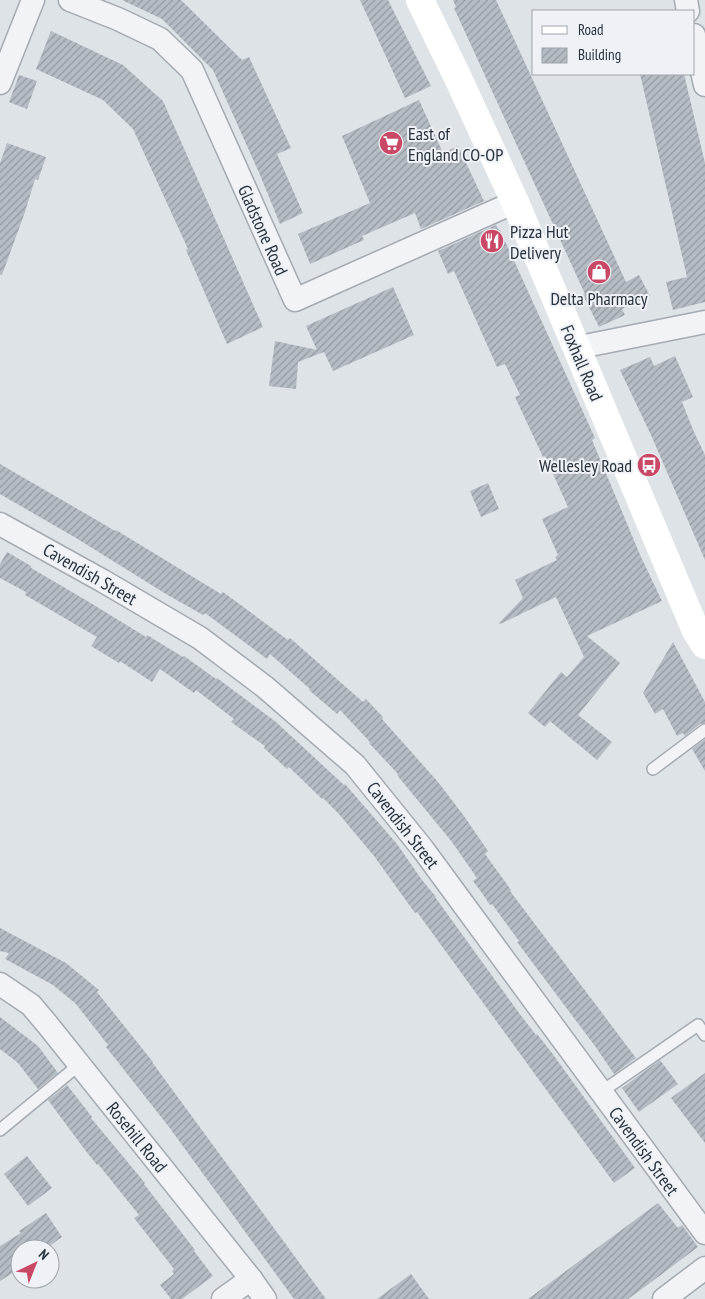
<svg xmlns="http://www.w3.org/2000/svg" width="705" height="1299" viewBox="0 0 705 1299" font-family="'PT Sans Narrow',sans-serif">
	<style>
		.building { fill: url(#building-hatch) }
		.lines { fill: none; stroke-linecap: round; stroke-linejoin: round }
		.service-casing { stroke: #a4aab1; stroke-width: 14 }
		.minor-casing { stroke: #a4aab1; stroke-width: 25 }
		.service { stroke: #f1f3f6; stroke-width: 11 }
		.minor { stroke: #f1f3f6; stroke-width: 22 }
		.secondary { stroke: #fff; stroke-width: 28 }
		.labels { text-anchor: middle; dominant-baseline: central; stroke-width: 4; stroke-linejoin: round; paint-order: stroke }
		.poi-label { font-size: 18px; fill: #28323d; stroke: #eef1f5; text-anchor: start }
		.street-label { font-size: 18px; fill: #28323d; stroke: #eef1f5 }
	</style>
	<defs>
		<pattern id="building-hatch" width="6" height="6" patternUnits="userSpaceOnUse" patternTransform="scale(1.25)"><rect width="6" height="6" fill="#b6bcc4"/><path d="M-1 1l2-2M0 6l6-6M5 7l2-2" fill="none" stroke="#9499a0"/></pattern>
	</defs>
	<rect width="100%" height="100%" fill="#dee3e7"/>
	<g class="building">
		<polygon points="122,0 181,0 242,60 249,57 291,148 277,154 303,213 280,224 260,175 213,70 162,19"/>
		<polygon points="360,0 388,0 431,86 405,98"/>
		<polygon points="453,0 496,0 626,282 639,275 650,296 622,309 625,315 599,327 583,295 585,294 454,8 456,7"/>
		<polygon points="51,31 123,65 163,101 263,327 227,344 186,250 188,249 133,129 103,100 36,69"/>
		<polygon points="640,74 684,74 705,163 705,302 673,310 666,282 687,277"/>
		<polygon points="19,75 37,81 27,109 9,102"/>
		<polygon points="419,100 443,153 458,146 484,201 421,229 415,213 362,236 364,240 310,264 298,234 370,203 342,136"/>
		<polygon points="7,143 46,157 38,180 35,179 25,212 2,275 0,275 0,163"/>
		<polygon points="496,225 499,230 500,230 595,438 592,440 641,557 662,601 587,636 620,663 578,715 612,742 597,760 550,721 545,727 528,713 561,672 567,677 584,657 556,597 500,624 499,623 523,598 515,580 557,560 555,557 558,555 542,519 568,507 545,456 543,457 515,397 520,395 505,364 497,367 454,271 448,274 438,251"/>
		<polygon points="393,287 414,335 333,371 324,352 298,362 296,389 269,386 275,341 317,350 306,326"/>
		<polygon points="675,356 693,397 682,402 694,432 705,455 705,560 651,435 620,370 650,357 654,366"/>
		<polygon points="0,464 100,522 115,531 116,530 221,594 223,592 288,640 290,638 363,702 366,699 383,717 382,719 438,782 464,816 488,851 485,854 511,890 510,891 636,1058 614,1074 595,1046 517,942 519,941 492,904 490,905 482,893 473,881 477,878 452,842 397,775 398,774 369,743 370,742 340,710 337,714 309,690 310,689 270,654 267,659 205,613 203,615 166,594 76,538 0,494"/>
		<polygon points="488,483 499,509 481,517 470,491"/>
		<polygon points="7,552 31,566 31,568 89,602 146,637 147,635 183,657 184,656 216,679 217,678 276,722 344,785 345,784 397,844 422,880 436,897 435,897 519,1013 536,1035 537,1034 552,1053 635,1168 614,1183 417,912 415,913 402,895 374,856 338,813 323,798 322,799 289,767 287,769 264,748 265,746 231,722 234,719 196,690 194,693 160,669 152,682 120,661 119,663 91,646 97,637 25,595 26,592 0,578 0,564"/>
		<polygon points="673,642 705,702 705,723 700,724 685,736 683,733 677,736 663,709 655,714 643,693"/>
		<polygon points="705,739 705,771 692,749"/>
		<polygon points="0,928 66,963 99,990 97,992 153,1062 152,1062 326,1299 294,1299 169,1127 106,1047 108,1045 76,1004 53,985 5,959 9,953 0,951"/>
		<polygon points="0,1017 38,1046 58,1073 38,1089 18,1063 0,1049"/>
		<polygon points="660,1060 678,1084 639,1112 622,1088"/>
		<polygon points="705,1073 705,1143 671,1098"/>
		<polygon points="67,1085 92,1117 91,1118 145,1183 144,1184 195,1250 194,1251 213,1276 182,1299 171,1299 160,1285 174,1274 172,1271 174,1269 134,1218 139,1215 98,1164 97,1165 85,1150 48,1100"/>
		<polygon points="27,1156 52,1188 28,1206 4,1174"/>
		<polygon points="658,1203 678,1228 682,1225 698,1247 646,1286 628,1299 528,1299"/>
		<polygon points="46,1213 62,1237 45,1249 20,1249 20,1268 0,1281 0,1246 21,1233 19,1231"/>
		<polygon points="411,1274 429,1299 377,1299"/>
	</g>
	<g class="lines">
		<g class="service-casing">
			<g id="service">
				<polyline points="653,769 705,730"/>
				<polyline points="601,1092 698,1025 705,1035"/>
				<polyline points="0,1130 80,1064"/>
			</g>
		</g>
		<g class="minor-casing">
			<g id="minor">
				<polyline points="70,0 118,19 160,39 192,70 295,300 515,202"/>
				<polyline points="686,0 688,11"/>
				<polyline points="694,35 705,85"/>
				<polyline points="0,83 33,0"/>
				<polyline points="575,348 705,322"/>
				<polyline points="0,524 103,581 200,638 265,687 355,765 422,848 705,1233"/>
				<polyline points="0,984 31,1005 47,1024 251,1279 265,1299"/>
				<polyline points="223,1299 251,1279"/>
				<polyline points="664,1299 705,1268"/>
			</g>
		</g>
		<use href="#service" class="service"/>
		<use href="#minor" class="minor"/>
		<polyline class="secondary" points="420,0 458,78 515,202 696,631 705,645"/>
	</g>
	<defs>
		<g id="supermarket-disc" transform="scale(1.25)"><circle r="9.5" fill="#c84866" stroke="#eef1f5"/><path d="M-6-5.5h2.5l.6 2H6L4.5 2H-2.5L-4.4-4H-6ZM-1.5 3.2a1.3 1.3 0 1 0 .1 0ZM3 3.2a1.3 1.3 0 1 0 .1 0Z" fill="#fff"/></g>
		<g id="restaurant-disc" transform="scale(1.25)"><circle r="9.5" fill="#c84866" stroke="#eef1f5"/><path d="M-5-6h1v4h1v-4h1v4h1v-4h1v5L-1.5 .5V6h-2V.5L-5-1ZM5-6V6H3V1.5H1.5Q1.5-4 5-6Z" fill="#fff"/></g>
		<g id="shop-disc" transform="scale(1.25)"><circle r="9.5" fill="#c84866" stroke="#eef1f5"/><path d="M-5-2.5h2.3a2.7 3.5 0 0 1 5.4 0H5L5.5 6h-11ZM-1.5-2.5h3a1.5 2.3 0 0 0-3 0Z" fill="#fff"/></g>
		<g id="bus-disc" transform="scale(1.25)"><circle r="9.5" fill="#c84866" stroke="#eef1f5"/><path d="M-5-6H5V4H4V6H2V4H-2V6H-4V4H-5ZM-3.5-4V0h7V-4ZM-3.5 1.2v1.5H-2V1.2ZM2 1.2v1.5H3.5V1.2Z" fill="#fff"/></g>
	</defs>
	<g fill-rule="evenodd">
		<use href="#supermarket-disc" x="391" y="143"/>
		<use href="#restaurant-disc" x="492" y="241"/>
		<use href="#shop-disc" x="599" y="272"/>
		<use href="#bus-disc" x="649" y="465"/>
	</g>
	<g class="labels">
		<g class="poi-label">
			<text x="408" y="133">East of<tspan x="408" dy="21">England CO-OP</tspan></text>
			<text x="510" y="231">Pizza Hut<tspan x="510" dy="21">Delivery</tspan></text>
			<text x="599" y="298" text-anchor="middle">Delta Pharmacy</text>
			<text x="632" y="465" text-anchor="end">Wellesley Road</text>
		</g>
		<g class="street-label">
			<text transform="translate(263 230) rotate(66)">Gladstone Road</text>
			<text transform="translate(582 363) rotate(67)">Foxhall Road</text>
			<text transform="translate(90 574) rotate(30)">Cavendish Street</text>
			<text transform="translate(403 825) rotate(52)">Cavendish Street</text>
			<text transform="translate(137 1137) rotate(51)">Rosehill Road</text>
			<text transform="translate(644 1151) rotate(54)">Cavendish Street</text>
		</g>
	</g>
	<rect x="532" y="10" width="162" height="65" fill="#eef1f5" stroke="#9fa5ab"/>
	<rect x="542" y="26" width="25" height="8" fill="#ffffff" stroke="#9fa5ab"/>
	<text x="578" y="35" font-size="15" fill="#28323d">Road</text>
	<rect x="542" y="48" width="25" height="15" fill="url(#building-hatch)" stroke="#9fa5ab"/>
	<text x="578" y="60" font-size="15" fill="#28323d">Building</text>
	<g transform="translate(35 1264) rotate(43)"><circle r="24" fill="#eef1f5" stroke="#9fa5ab"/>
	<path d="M0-4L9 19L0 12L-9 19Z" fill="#c84866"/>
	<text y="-8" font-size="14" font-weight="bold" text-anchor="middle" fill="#28323d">N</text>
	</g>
</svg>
